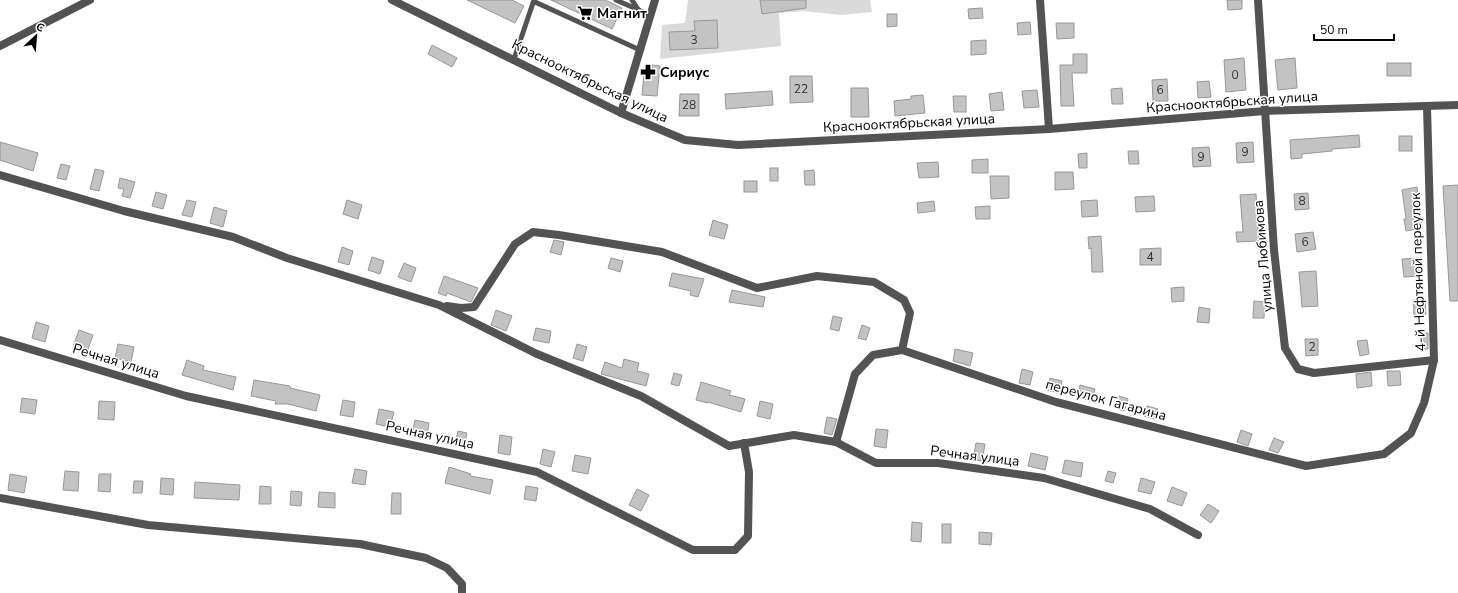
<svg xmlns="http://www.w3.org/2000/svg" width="1458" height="593" viewBox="0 0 1458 593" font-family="'Nunito Sans',sans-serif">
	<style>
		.green { fill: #dadada }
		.building { fill: #c3c3c3; stroke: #979797 }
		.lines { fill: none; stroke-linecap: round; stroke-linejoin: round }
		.service { stroke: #535353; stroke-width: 5 }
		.minor { stroke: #535353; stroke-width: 8 }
		.tertiary { stroke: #535353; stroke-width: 8 }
		.labels { text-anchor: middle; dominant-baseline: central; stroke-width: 3; stroke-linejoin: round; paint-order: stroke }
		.number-label { font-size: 12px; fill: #313131 }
		.poi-label { font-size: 14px; font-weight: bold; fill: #000; stroke: #fff; text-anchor: start }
		.street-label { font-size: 14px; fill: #000; stroke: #fff }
	</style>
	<rect width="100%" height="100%" fill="#fff"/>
	<polygon class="green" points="688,0 870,0 872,12 840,15 804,11 779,13 781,46 660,59 662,25 685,23"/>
	<g class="building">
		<polygon points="467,0 512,0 524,6 515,23"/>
		<polygon points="551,0 605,0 622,8 612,29"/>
		<polygon points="760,0 806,0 806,8 762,14"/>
		<polygon points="1227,0 1242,0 1242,9 1228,10"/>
		<polygon points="982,8 983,18 969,19 968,9"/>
		<polygon points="887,14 897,14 897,26 887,27"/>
		<polygon points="717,20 718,48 670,50 669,32 695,31 694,21"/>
		<polygon points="1030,22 1031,34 1018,35 1017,23"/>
		<polygon points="1056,23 1074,23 1074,38 1057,39"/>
		<polygon points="986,40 986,54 971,55 971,41"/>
		<polygon points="432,45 457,58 452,67 428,54"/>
		<polygon points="1073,54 1087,54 1087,73 1072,73 1074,106 1061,106 1060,65 1073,65"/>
		<polygon points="1244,58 1246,90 1226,92 1224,60"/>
		<polygon points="1295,58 1297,88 1278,90 1275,60"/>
		<rect x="1387" y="63" width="24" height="13"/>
		<polygon points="645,64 660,66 657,96 642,95"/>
		<polygon points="790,76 812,76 813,102 790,103"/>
		<polygon points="1167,79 1168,101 1153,101 1152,80"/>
		<polygon points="1209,81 1211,97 1198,98 1197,82"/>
		<polygon points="851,88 868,88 869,117 851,117"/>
		<polygon points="1122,88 1123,104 1112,104 1111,89"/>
		<polygon points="1037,90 1039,107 1024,108 1022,91"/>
		<polygon points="772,91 773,105 726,109 725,94"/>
		<polygon points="1002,92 1004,110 991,111 989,94"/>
		<polygon points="680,94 699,94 699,116 679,116"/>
		<polygon points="923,95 925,113 895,116 894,101 911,99 911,96"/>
		<polygon points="953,96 966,96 966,112 954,112"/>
		<polygon points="1359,135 1360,147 1332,149 1332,151 1302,154 1302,158 1291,159 1290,140"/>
		<rect x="1399" y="136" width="13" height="15"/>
		<polygon points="0,142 38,153 33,171 0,160"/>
		<polygon points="1253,142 1254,162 1237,163 1236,143"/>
		<polygon points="1209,147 1211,166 1193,167 1192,148"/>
		<polygon points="1128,151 1138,151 1139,164 1129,164"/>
		<polygon points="1087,153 1087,168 1079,168 1078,154"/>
		<polygon points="988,159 988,173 972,173 972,160"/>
		<polygon points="938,162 939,177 919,178 917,163"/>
		<polygon points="61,164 70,166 66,180 57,178"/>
		<rect x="770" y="168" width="8" height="13"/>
		<polygon points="95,169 104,171 99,191 90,189"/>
		<polygon points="814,170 815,185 805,185 804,171"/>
		<polygon points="1055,172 1073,172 1074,189 1055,190"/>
		<polygon points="990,176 1009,176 1009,198 991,199"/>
		<polygon points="120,178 135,182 130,198 122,196 124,189 118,188"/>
		<rect x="744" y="181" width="13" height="11"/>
		<polygon points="1458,185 1458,301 1450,301 1443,186"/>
		<polygon points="1417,187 1422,228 1406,231 1404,219 1406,219 1402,190"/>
		<polygon points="156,192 167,195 163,209 152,206"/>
		<polygon points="1308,193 1309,209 1295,210 1294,194"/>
		<polygon points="1256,194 1259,241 1237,242 1236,232 1243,232 1240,195"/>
		<polygon points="1154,196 1155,211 1136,212 1135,197"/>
		<polygon points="187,200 196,202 192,217 182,215"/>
		<polygon points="347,200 362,205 358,219 343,214"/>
		<polygon points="1097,200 1098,216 1082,217 1081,201"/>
		<polygon points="934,201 935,211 918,213 917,203"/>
		<polygon points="990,206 990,219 976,219 975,207"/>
		<polygon points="214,207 227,211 223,227 210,223"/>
		<polygon points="713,220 728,225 724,239 709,235"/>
		<polygon points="1313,232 1316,249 1297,252 1295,234"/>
		<polygon points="1101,236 1103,272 1092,272 1091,248 1089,249 1088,237"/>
		<polygon points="554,240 564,242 561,255 550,252"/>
		<polygon points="342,247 353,251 349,265 338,262"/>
		<polygon points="1161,248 1161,265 1140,265 1140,249"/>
		<polygon points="372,257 384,261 380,274 368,270"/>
		<polygon points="611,258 623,261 620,272 608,268"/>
		<polygon points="1421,258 1422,276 1404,277 1402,259"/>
		<polygon points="404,263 416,268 411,282 398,277"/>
		<polygon points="1316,271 1318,306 1302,307 1299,272"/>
		<polygon points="672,273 704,279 698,297 690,295 691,291 669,286"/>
		<polygon points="444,276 478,288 471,302 447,293 446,296 438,293"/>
		<polygon points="1184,287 1184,301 1172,302 1171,288"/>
		<polygon points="732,290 765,297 763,307 729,302"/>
		<polygon points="1425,299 1426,314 1414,316 1413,300"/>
		<polygon points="1254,301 1265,302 1264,318 1253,318"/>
		<polygon points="1199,307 1210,309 1209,323 1197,322"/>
		<polygon points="496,310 512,316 506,331 491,325"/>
		<polygon points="833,316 842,318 839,331 830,329"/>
		<polygon points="36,322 49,326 45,342 32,338"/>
		<polygon points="862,325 870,328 866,340 858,338"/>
		<polygon points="536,328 551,331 549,343 533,340"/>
		<polygon points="79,330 93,335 87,352 73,347"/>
		<polygon points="1420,333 1428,333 1428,349 1421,349"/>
		<polygon points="1305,339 1318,339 1318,355 1306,356"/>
		<polygon points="1367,340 1369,354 1360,356 1357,341"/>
		<polygon points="118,344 134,347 131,362 115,358"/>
		<polygon points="577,344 587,347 583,361 573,358"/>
		<polygon points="955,349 973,353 970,366 953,361"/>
		<polygon points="624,359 639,363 637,371 649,374 646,386 601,374 605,362 622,368"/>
		<polygon points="187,360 204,366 203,370 236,377 233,390 182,375"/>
		<polygon points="1022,369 1033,372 1030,385 1019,383"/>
		<polygon points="1387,371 1400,371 1401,385 1388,386"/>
		<polygon points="1371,372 1372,386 1357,388 1356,374"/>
		<polygon points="674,373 682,375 679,386 671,384"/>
		<polygon points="1050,378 1062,381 1059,393 1047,390"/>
		<polygon points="254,380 290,386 290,388 320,395 316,411 288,404 275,404 276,401 251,396"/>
		<polygon points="701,382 731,391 729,395 745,399 741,412 708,402 708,403 696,400"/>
		<polygon points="1080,385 1095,389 1092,401 1077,397"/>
		<polygon points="1119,396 1128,399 1124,411 1115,408"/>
		<polygon points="22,398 37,400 35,414 20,412"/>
		<polygon points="343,400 355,402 353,417 340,415"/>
		<polygon points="99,401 115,402 114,420 98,419"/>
		<polygon points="760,401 773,404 770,419 757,416"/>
		<polygon points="1147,406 1158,409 1155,419 1144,416"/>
		<polygon points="379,409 394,412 390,427 376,424"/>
		<polygon points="827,417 837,419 832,435 824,433"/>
		<polygon points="415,420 429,423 427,436 412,434"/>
		<polygon points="876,429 888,430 886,448 874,446"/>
		<polygon points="1241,430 1252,434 1248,446 1237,442"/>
		<polygon points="458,431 467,433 464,446 455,444"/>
		<polygon points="500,435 512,437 510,455 498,453"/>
		<polygon points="1274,438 1284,442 1278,453 1269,450"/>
		<polygon points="976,443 985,444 982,461 973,460"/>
		<polygon points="543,449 555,452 551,467 540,464"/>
		<polygon points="1031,453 1048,457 1045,470 1028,466"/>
		<polygon points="575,455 591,458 588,474 572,471"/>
		<polygon points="1065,460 1083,463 1081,477 1062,473"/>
		<polygon points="449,467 471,474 470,476 493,480 490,494 445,483"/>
		<polygon points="355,469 367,471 365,485 352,483"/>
		<polygon points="65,471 79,472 78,491 63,490"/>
		<polygon points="1108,471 1116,473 1113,483 1105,481"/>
		<polygon points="10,474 27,477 24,493 8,490"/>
		<polygon points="99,474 111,474 110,492 98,491"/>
		<polygon points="161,478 174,479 173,495 160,494"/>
		<polygon points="1141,478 1155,482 1151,494 1138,491"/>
		<polygon points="134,481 143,481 142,493 133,493"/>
		<polygon points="195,482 240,485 239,500 194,498"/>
		<polygon points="260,486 271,487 271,504 259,504"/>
		<polygon points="526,486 538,488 536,501 524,499"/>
		<polygon points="1172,487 1187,493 1182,506 1167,501"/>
		<polygon points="637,489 649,495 641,511 629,505"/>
		<polygon points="291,491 302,492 301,506 290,505"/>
		<polygon points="319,492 335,493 335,508 318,507"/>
		<polygon points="392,493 401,493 401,514 391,514"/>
		<polygon points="1208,504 1219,511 1211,523 1200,515"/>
		<polygon points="912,522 922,523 921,542 911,541"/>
		<rect x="942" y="524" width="9" height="19"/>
		<polygon points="979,532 992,533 991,545 979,544"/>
	</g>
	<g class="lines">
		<g class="service">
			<polyline points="616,0 650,15"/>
			<polyline points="632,0 639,11"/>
			<polyline points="535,2 640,50"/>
			<polyline points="514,59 534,0"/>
		</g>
		<g class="minor">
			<polyline points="1040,0 1049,129"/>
			<polyline points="1258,0 1274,250 1285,348 1298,369 1314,373 1434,360"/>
			<polyline points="621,113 655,0"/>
			<polyline points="0,175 124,211 233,237 287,258 439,305 537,354 641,396 729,446 794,435 836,442 876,463 938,463 1044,478 1150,509 1198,535"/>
			<polyline points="447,306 461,308 474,307 515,244 533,232 559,235 662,252 757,288 817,276 874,282 904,300 910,313 902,350 873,355 855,374 836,442"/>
			<polyline points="0,340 186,396 537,472 693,550 735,550 748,536 749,472 744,443"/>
			<polyline points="902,350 1056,402 1306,466 1384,454 1411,433 1424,403 1434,360 1427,107"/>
			<polyline points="0,498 148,525 360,544 426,558 447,568 462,584 462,593"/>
		</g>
		<g class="tertiary">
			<polyline points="392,0 621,113 685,140 738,145 1049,129 1265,111 1458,105"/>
			<polyline points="0,46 90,0"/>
		</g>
	</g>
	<defs>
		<g id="supermarket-bare" transform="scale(1.2)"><path d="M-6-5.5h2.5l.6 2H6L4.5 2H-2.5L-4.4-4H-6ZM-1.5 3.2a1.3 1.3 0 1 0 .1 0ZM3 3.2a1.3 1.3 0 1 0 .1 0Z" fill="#000" stroke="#fff" stroke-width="2.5" paint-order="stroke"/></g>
		<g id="pharmacy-bare" transform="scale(1.2)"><path d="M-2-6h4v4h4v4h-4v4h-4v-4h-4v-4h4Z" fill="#000" stroke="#fff" stroke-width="2.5" paint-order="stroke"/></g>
	</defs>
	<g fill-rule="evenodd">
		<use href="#supermarket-bare" x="585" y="13"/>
		<use href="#pharmacy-bare" x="648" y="72"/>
	</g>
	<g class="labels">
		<g class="number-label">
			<text x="694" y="40">3</text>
			<text x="1235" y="75">0</text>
			<text x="801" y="89">22</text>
			<text x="1160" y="90">6</text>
			<text x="689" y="105">28</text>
			<text x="1245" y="152">9</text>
			<text x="1201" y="157">9</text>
			<text x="1302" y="201">8</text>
			<text x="1305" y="242">6</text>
			<text x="1150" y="257">4</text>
			<text x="1312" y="347">2</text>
		</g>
		<g class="poi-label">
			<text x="597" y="13">Магнит</text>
			<text x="660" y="72">Сириус</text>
		</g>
		<g class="street-label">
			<text transform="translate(590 81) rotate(26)">Краснооктябрьская улица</text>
			<text transform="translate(1232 102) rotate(-4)">Краснооктябрьская улица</text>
			<text transform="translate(909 123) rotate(-3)">Краснооктябрьская улица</text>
			<text transform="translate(1263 256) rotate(-95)">улица Любимова</text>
			<text transform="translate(1418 272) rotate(-92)">4-й Нефтяной переулок</text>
			<text transform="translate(116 361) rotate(17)">Речная улица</text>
			<text transform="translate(1106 400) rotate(15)">переулок Гагарина</text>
			<text transform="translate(430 435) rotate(12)">Речная улица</text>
			<text transform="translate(975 456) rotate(7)">Речная улица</text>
		</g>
	</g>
	<g transform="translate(36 36) rotate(26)" stroke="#ffffff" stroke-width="3" paint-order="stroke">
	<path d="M0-3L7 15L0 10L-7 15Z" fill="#000000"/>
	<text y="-6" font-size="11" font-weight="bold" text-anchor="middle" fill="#000000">С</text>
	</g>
	<path d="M1314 34v6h80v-6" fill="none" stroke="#000000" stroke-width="2"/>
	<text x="1320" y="34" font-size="12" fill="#000000" stroke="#ffffff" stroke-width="3" paint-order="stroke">50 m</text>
</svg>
